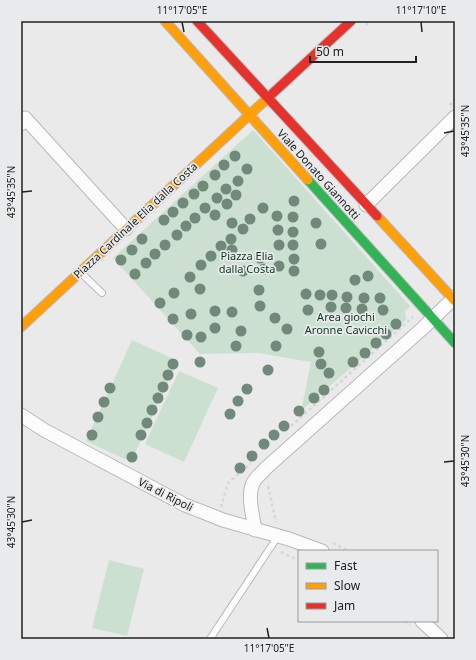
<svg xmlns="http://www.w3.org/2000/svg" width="476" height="660" viewBox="0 0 476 660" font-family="'Noto Sans',sans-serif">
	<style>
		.green { fill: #cbe0d0 }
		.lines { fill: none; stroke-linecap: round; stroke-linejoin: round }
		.lane-casing { stroke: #b9b9b9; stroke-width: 8 }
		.street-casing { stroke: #b9b9b9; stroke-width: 15 }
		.fast-casing { stroke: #b9b9b9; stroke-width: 11 }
		.slow-casing { stroke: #b9b9b9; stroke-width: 11 }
		.jam-casing { stroke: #b9b9b9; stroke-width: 11 }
		.path { stroke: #d6d6d6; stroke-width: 2.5; stroke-dasharray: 3 3; stroke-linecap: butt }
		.lane { stroke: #fcfcfc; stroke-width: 6 }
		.street { stroke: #fcfcfc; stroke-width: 13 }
		.fast { stroke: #30b455; stroke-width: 9 }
		.slow { stroke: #ff9f0a; stroke-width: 9 }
		.jam { stroke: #e5322d; stroke-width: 9 }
		.tree { fill: #70897a }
		.ticks { fill: none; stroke: #212122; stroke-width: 1.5 }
		.labels { text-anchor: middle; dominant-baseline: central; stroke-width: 3.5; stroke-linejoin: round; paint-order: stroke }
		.street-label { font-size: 11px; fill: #212122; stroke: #e9eaeb }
		.park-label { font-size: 11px; fill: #0c3a1e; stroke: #e9eaeb }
		.neatline { fill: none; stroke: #212122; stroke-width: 1.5 }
		.ticks-label { font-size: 10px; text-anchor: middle; fill: #212122 }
	</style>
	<rect width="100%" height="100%" fill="#eaeaea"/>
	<g class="green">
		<polygon points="253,130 410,306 405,311 406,320 301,411 311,362 258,353 200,354 113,258"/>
		<polygon points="132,340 178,361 131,462 86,441"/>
		<polygon points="179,371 218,388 184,462 145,444"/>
		<polygon points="109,560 144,569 127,636 92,628"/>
	</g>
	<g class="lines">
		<g class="lane-casing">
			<g id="lane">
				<polyline points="81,273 102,293"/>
				<polyline points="210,639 278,536"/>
			</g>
		</g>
		<g class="street-casing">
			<g id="street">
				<polyline points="21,124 25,118 126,229"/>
				<polyline points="366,205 455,117"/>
				<polyline points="21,415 44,430 185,505 223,520 289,539 322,551"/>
				<path d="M 255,530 C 253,516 247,496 253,483 C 256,477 262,473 266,468 L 423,328 L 455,297"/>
				<polyline points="422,621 441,639"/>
			</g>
		</g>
		<g class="fast-casing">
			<polyline id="fast" points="308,180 455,343"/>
		</g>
		<g class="slow-casing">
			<g id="slow">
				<polyline points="165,21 308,180"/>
				<polyline points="377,216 455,301"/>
				<polyline points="21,327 273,93"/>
			</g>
		</g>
		<g class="jam-casing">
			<g id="jam">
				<polyline points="197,21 377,216"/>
				<polyline points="273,93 351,21"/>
			</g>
		</g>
		<g class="path">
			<polyline points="366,25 370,21"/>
			<polyline points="450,105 455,100"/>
			<polyline points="149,290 279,172"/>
			<polyline points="291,426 413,317"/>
			<polyline points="268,486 276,522"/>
			<polyline points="221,507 228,483 251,463"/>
			<polyline points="333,543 349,551"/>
			<polyline points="281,552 294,558 299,559"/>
			<polyline points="405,621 410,625"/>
		</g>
		<use href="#lane" class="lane"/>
		<use href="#street" class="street"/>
		<use href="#fast" class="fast"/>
		<use href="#slow" class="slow"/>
		<use href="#jam" class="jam"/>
	</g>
	<g class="tree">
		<circle cx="235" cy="156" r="5.5"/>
		<circle cx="224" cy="165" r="5.5"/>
		<circle cx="247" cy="169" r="5.5"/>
		<circle cx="215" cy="175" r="5.5"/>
		<circle cx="238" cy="181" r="5.5"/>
		<circle cx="203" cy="186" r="5.5"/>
		<circle cx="226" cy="189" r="5.5"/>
		<circle cx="194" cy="194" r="5.5"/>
		<circle cx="236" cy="195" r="5.5"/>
		<circle cx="217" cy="198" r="5.5"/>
		<circle cx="294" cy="201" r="5.5"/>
		<circle cx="183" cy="203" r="5.5"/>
		<circle cx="227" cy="204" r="5.5"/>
		<circle cx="205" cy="208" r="5.5"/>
		<circle cx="263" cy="208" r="5.5"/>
		<circle cx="173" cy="212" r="5.5"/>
		<circle cx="215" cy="215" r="5.5"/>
		<circle cx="277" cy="216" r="5.5"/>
		<circle cx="293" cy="217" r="5.5"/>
		<circle cx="195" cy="218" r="5.5"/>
		<circle cx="250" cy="219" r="5.5"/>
		<circle cx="164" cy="220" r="5.5"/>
		<circle cx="232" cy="223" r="5.5"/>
		<circle cx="316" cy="223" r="5.5"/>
		<circle cx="186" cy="226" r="5.5"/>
		<circle cx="243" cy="229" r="5.5"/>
		<circle cx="278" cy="230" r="5.5"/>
		<circle cx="293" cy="232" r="5.5"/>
		<circle cx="177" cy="235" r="5.5"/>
		<circle cx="142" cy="239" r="5.5"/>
		<circle cx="231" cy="239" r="5.5"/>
		<circle cx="321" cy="244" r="5.5"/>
		<circle cx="165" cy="245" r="5.5"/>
		<circle cx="279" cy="245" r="5.5"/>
		<circle cx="293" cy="245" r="5.5"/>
		<circle cx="221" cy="246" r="5.5"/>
		<circle cx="132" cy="250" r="5.5"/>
		<circle cx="232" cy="250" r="5.5"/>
		<circle cx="155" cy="254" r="5.5"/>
		<circle cx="211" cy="256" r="5.5"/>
		<circle cx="260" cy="258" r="5.5"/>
		<circle cx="294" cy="259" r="5.5"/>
		<circle cx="121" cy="260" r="5.5"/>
		<circle cx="146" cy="263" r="5.5"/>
		<circle cx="201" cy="265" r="5.5"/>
		<circle cx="279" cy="266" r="5.5"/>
		<circle cx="264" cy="269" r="5.5"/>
		<circle cx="243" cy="271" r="5.5"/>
		<circle cx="294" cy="271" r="5.5"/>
		<circle cx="135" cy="274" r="5.5"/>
		<circle cx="368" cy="276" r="5.5"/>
		<circle cx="190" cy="277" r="5.5"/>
		<circle cx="355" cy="280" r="5.5"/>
		<circle cx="200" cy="289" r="5.5"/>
		<circle cx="259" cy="290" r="5.5"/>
		<circle cx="174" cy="293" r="5.5"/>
		<circle cx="306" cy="294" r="5.5"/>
		<circle cx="320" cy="295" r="5.5"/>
		<circle cx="332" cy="295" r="5.5"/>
		<circle cx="347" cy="297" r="5.5"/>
		<circle cx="364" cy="298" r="5.5"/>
		<circle cx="380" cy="298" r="5.5"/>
		<circle cx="160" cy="303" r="5.5"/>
		<circle cx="260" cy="306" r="5.5"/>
		<circle cx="331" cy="307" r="5.5"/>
		<circle cx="346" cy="308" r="5.5"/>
		<circle cx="362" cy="309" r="5.5"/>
		<circle cx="308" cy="310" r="5.5"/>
		<circle cx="383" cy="310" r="5.5"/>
		<circle cx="215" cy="311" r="5.5"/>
		<circle cx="232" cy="312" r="5.5"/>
		<circle cx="191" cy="314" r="5.5"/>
		<circle cx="275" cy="318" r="5.5"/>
		<circle cx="173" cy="319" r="5.5"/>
		<circle cx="396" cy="324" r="5.5"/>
		<circle cx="215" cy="328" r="5.5"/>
		<circle cx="287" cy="329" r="5.5"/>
		<circle cx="241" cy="331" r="5.5"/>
		<circle cx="386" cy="334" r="5.5"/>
		<circle cx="187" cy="335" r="5.5"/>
		<circle cx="201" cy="337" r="5.5"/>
		<circle cx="376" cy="343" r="5.5"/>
		<circle cx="236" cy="346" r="5.5"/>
		<circle cx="276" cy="346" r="5.5"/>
		<circle cx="319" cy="352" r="5.5"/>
		<circle cx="365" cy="353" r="5.5"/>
		<circle cx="200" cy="362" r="5.5"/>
		<circle cx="353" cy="362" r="5.5"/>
		<circle cx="173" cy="364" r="5.5"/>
		<circle cx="321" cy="364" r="5.5"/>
		<circle cx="268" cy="370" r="5.5"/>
		<circle cx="329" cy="373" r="5.5"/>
		<circle cx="168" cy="375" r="5.5"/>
		<circle cx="163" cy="387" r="5.5"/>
		<circle cx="110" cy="388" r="5.5"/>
		<circle cx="247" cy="389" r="5.5"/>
		<circle cx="324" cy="390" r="5.5"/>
		<circle cx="158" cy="398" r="5.5"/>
		<circle cx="314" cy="398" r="5.5"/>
		<circle cx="238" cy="401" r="5.5"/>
		<circle cx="104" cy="402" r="5.5"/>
		<circle cx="152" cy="410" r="5.5"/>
		<circle cx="299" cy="411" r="5.5"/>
		<circle cx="230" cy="414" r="5.5"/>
		<circle cx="98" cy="417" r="5.5"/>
		<circle cx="147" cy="423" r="5.5"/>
		<circle cx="284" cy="426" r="5.5"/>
		<circle cx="92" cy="435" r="5.5"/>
		<circle cx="141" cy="435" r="5.5"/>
		<circle cx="274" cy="435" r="5.5"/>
		<circle cx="264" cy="444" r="5.5"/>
		<circle cx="252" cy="456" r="5.5"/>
		<circle cx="132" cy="457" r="5.5"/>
		<circle cx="240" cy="468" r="5.5"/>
	</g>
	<path class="ticks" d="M 182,22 L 184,32M 421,22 L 422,32M 444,133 L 454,131M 22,192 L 32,191M 444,462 L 454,461M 22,522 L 32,520M 267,628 L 269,638"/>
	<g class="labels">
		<g class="street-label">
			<text transform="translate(319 174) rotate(48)">Viale Donato Giannotti</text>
			<text transform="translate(135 220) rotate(-43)">Piazza Cardinale Elia dalla Costa</text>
			<text transform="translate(166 494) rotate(27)">Via di Ripoli</text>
		</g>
		<g class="park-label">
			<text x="247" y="255">Piazza Elia<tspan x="247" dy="13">dalla Costa</tspan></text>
			<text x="346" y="316">Area giochi<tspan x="346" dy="13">Aronne Cavicchi</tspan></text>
		</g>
	</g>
	<rect width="476" height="660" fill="none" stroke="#e9eaeb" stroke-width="44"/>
	<rect x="298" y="550" width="140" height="72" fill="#e9eaeb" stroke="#999a9b"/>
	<rect x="306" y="563" width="20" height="6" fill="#30b455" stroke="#999a9b"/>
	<text x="334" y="570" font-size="12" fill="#212122">Fast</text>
	<rect x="306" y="583" width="20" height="6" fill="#ff9f0a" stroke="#999a9b"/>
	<text x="334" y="590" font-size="12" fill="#212122">Slow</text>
	<rect x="306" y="603" width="20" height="6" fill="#e5322d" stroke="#999a9b"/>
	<text x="334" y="610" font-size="12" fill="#212122">Jam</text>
	<path d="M310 56v6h106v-6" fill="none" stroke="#212122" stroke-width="2"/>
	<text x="316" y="56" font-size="12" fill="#212122" stroke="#e9eaeb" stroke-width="3" paint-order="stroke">50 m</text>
	<rect x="22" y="22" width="432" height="616" class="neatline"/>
	<g class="ticks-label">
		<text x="182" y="14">11°17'05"E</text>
		<text x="421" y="14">11°17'10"E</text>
		<text transform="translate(465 131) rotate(-90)" y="4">43°45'35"N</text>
		<text transform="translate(11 192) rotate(-90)" y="4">43°45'35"N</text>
		<text transform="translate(465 461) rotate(-90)" y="4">43°45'30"N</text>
		<text transform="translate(11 522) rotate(-90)" y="4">43°45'30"N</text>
		<text x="269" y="652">11°17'05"E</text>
	</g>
</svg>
